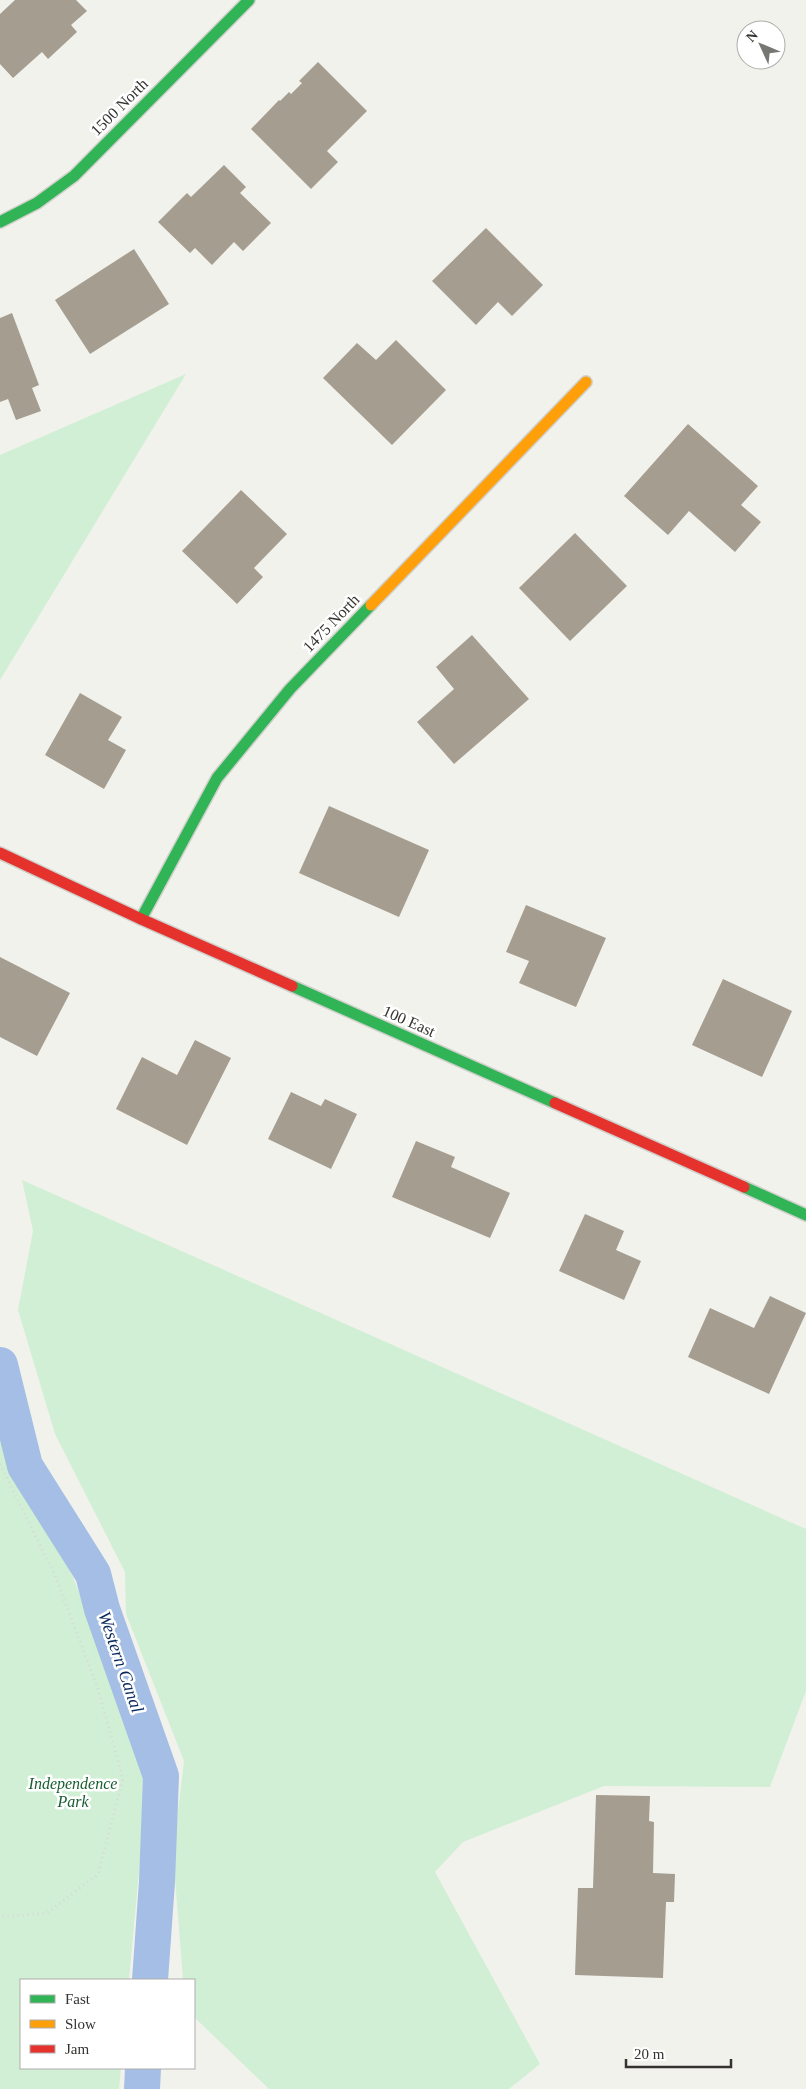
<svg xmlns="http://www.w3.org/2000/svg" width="806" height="2089" viewBox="0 0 806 2089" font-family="Georgia,serif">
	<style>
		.green { fill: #d1efd5 }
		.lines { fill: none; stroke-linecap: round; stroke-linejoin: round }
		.canal { stroke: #a4bee5; stroke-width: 36 }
		.building { fill: #a59d8f }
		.fast-casing { stroke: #cfcfcb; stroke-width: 14 }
		.slow-casing { stroke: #cfcfcb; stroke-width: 14 }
		.jam-casing { stroke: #cfcfcb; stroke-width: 14 }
		.path { stroke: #d8d8d7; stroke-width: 3; stroke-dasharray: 1 4; stroke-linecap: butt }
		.fast { stroke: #30b455; stroke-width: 11 }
		.slow { stroke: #ff9f0a; stroke-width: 11 }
		.jam { stroke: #e5322d; stroke-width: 11 }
		.labels { text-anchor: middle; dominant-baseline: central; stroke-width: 5; stroke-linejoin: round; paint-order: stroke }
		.street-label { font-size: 16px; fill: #343330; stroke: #fff }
		.park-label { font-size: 16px; font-style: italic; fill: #175c2f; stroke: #fff }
		.water-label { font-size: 18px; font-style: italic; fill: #08295c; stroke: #fff }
	</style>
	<rect width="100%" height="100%" fill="#f2f2ed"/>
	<g class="green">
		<polygon points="186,374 0,680 0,455"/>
		<polygon points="22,1180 806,1529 806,1691 770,1787 604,1786 463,1842 435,1872 540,2064 509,2089 269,2089 194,2017 194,1980 183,1980 173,1853 184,1761 126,1614 125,1572 55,1434 18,1310 33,1231"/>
		<polygon points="0,1421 13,1472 73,1577 148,1775 129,1980 21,1980 21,2068 121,2068 119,2089 0,2089"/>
	</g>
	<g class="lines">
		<g class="canal">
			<polyline points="0,1365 25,1466 93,1574 102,1609 161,1776 157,1882 150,1980"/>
			<polyline points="142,2089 143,2068"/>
		</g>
	</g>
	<g class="building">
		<polygon points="15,0 76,0 87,11 71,25 77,32 48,59 42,52 13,78 0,64 0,14"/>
		<polygon points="318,62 367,111 327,151 338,162 311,189 251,129 279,100 280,101 289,92 291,94 302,83 299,81"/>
		<polygon points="224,165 246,187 240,193 271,223 243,251 234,242 212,265 195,248 190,253 158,222 187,193 191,197"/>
		<polygon points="486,228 543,285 512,316 498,302 476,325 432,281"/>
		<polygon points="134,249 169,304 90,354 55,300"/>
		<polygon points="12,313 39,385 32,388 41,411 16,420 8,399 0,402 0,318"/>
		<polygon points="396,340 446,390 392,445 323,378 357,343 376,360"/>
		<polygon points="688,424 758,486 741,505 761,522 735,552 689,511 668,535 624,496"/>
		<polygon points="241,490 287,534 254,568 263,577 237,604 182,551"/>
		<polygon points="575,533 627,586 570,641 519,588"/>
		<polygon points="472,635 529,699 454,764 417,722 454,689 436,667"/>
		<polygon points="80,693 122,717 108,740 126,750 104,789 45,755"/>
		<polygon points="329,806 429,850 399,917 299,873"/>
		<polygon points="526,905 606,938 576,1007 519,983 529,961 506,952"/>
		<polygon points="0,957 70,993 37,1056 0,1037"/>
		<polygon points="723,979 792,1011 762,1077 692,1045"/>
		<polygon points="195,1040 231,1058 187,1145 116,1109 142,1057 177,1075"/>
		<polygon points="291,1092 321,1106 325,1099 357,1114 331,1169 268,1139"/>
		<polygon points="416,1141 455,1157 451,1167 510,1193 490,1238 392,1197"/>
		<polygon points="585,1214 624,1231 616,1250 641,1261 624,1300 559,1271"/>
		<polygon points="770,1296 806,1313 769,1394 688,1357 710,1308 754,1328"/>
		<polygon points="596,1795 650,1796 649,1821 654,1822 653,1873 675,1874 674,1902 666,1902 663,1978 575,1975 578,1888 593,1888"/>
	</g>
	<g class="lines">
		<g class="fast-casing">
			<g id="fast">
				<polyline points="0,222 37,203 74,176 249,0"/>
				<polyline points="141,919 217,778 290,689 371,605"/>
				<polyline points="292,986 555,1103"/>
				<polyline points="744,1187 806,1215"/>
			</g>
		</g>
		<g class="slow-casing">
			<polyline id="slow" points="371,605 586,382"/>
		</g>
		<g class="jam-casing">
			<g id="jam">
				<polyline points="0,853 141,919 292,986"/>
				<polyline points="555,1103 744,1187"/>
			</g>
		</g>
		<polyline class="path" points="0,1464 54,1573 98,1689 123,1779 98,1874 47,1913 0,1917"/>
		<use href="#fast" class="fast"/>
		<use href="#slow" class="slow"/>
		<use href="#jam" class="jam"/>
	</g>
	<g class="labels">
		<g class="street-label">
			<text transform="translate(119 107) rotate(-45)">1500 North</text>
			<text transform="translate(331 623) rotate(-46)">1475 North</text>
			<text transform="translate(409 1021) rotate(24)">100 East</text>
		</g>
		<g class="park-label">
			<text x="73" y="1783">Independence<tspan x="73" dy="18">Park</tspan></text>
		</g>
		<g class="water-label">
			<text transform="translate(121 1662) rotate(71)">Western Canal</text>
		</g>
	</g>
	<rect x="20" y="1979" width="175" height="90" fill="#ffffff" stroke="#aeadac"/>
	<rect x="30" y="1995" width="25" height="8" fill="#30b455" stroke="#aeadac"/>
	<text x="65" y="2004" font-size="15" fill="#343330">Fast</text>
	<rect x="30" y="2020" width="25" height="8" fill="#ff9f0a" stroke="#aeadac"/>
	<text x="65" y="2029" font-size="15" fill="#343330">Slow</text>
	<rect x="30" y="2045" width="25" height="8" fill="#e5322d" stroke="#aeadac"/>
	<text x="65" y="2054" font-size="15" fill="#343330">Jam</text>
	<g transform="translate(761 45) rotate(314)"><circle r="24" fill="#ffffff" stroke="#aeadac"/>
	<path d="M0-4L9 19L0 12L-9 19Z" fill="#767672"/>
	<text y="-8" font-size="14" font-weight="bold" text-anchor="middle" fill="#343330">N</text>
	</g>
	<path d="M626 2059v8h105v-8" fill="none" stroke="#343330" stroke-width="2.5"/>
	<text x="634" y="2059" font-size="15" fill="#343330" stroke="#ffffff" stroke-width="4" paint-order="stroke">20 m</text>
</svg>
